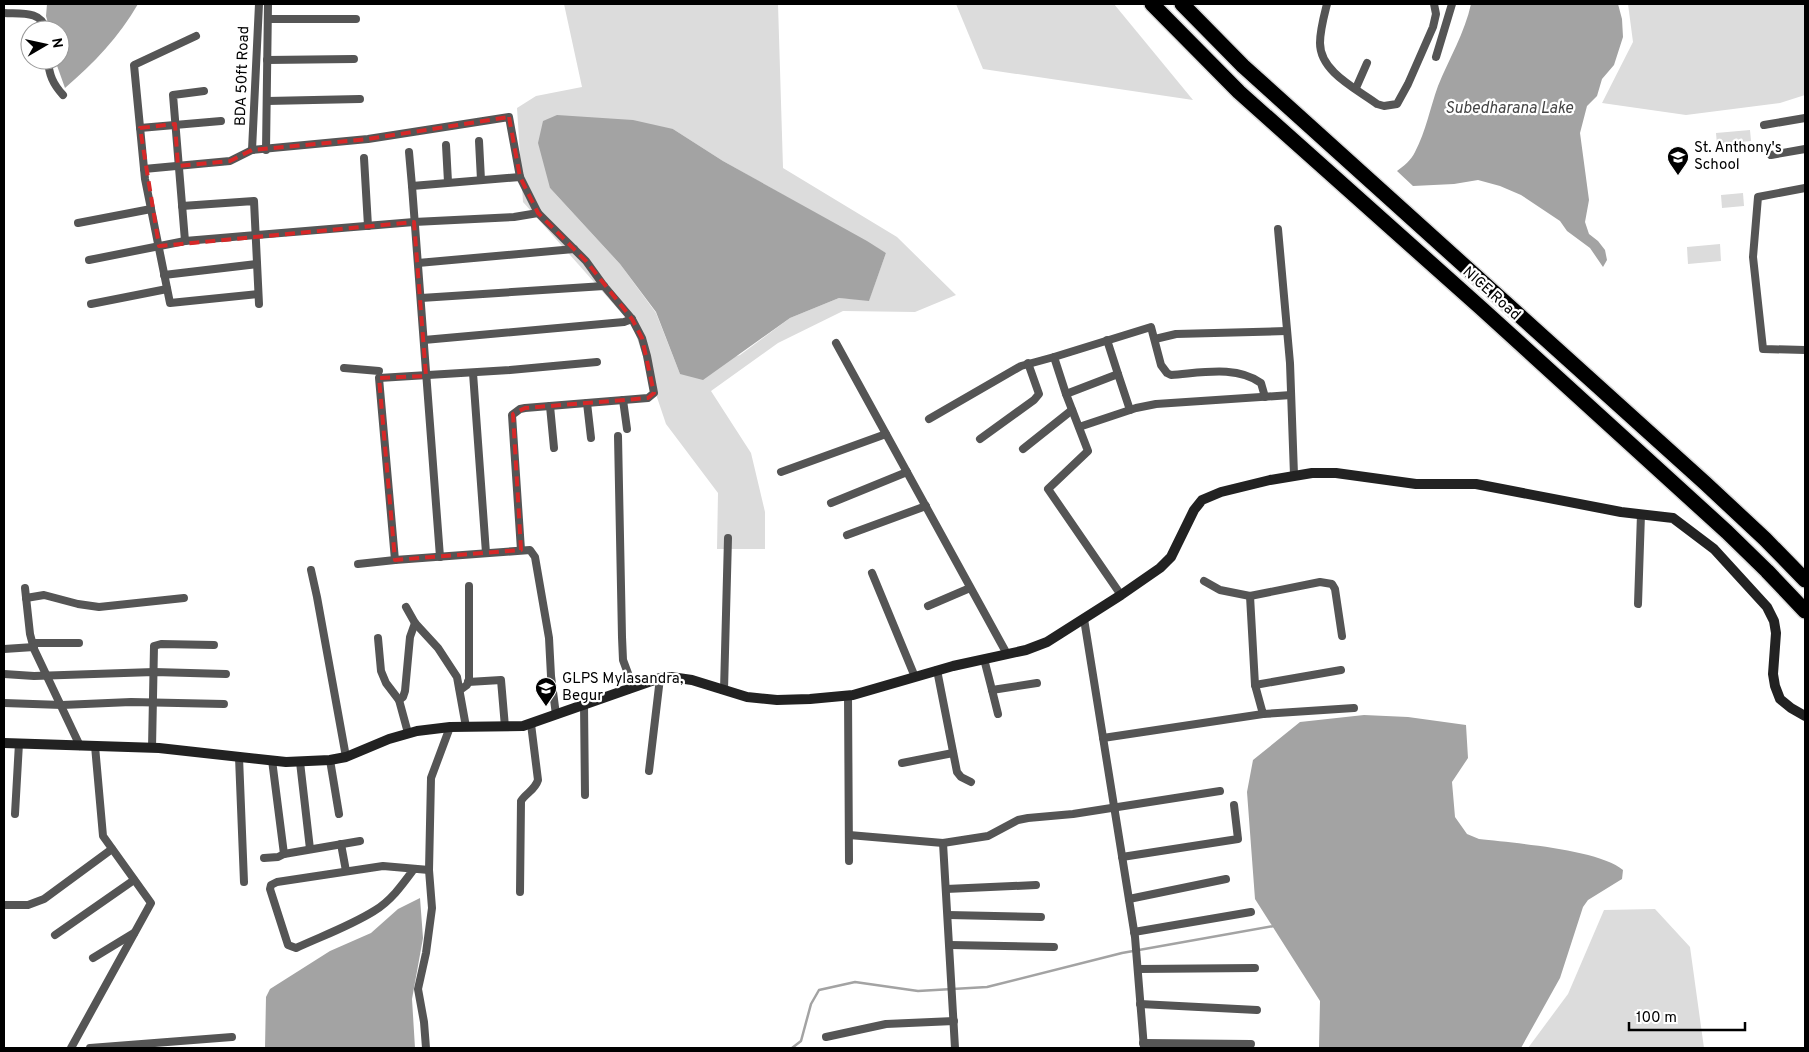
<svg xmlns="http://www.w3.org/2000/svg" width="1809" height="1052" viewBox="0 0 1809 1052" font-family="Overpass,sans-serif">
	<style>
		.green { fill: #dcdcdc; fill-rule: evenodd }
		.water { fill: #a3a3a3 }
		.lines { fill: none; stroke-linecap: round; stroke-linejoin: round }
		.stream { stroke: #a3a3a3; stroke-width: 2.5 }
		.highway-casing { stroke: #dbdbdb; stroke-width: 18 }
		.street { stroke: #555; stroke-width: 8 }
		.secondary { stroke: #222; stroke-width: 10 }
		.highway { stroke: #000; stroke-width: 15 }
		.marked { fill: none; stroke: #d62828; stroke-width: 4; stroke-dasharray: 10 6; stroke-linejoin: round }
		.labels { text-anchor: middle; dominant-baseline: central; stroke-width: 4.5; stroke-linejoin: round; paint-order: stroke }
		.street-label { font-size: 15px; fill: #000; stroke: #fff }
		.poi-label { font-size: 15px; fill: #000; stroke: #fff; text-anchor: start }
		.water-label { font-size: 16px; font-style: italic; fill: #444; stroke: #fff }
	</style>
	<rect width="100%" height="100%" fill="#fff"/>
	<g class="green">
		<path d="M 564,4 L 778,4 L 783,168 L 897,237 L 956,295 L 915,312 L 843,311 L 778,343 L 711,391 L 751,453 L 765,512 L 765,549 L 717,549 L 718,493 L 666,424 L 633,326 L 523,202 L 517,108 L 536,96 L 582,87 ZM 673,129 L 723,161 L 886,253 L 869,300 L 839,298 L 790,318 L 740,355 L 680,374 L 656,313 L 620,264 L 550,188 Z"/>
		<polygon points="956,4 1114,4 1193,100 983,69"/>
		<polygon points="1628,4 1805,4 1805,95 1780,103 1686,115 1602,103 1633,42"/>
		<polygon points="1750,130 1751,141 1717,144 1716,133"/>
		<polygon points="1743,193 1744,206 1722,208 1721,195"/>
		<polygon points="1720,244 1721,261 1688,264 1687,247"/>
		<polygon points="1655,909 1690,947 1704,1048 1528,1048 1568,994 1604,910"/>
	</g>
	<g class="water">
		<path d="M 47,4 L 138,4 C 119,37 94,63 65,88 L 55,60 L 60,60 L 60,30 L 50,30 L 46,16 Z"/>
		<path d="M 1471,4 L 1618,4 L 1622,19 L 1623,37 L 1614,65 L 1602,79 L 1597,96 L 1587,106 L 1580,133 L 1589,200 L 1585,222 L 1589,234 L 1598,241 L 1605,250 L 1607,260 L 1603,267 L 1590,248 L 1567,231 L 1560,221 L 1521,195 L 1500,186 L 1478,180 L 1454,184 L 1413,186 L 1397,171 C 1404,166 1411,160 1415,152 C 1426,131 1430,108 1438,86 C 1449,59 1465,32 1471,4 Z"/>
		<polygon points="557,115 633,120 673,129 723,161 867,241 886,253 869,301 839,298 790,318 703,380 680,374 656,312 620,264 550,188 538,143 543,121"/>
		<path d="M 1364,715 L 1408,717 L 1466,725 L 1468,758 L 1452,782 L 1455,817 L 1467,834 L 1479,839 C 1513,843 1599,849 1623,870 L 1622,879 L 1588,900 L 1583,907 L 1560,978 L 1521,1048 L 1319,1048 L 1320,1001 L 1255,899 L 1247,792 L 1253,760 L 1300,722 Z"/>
		<polygon points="420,898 423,938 412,999 415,1048 265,1048 266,997 270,989 330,951 371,933 398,909"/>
	</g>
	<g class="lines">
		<polyline class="stream" points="792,1048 801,1041 811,1004 819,990 855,982 918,991 987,987 1122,953 1274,926"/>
		<g class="highway-casing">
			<g id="highway">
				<polyline points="1152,4 1239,92 1481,308 1727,532 1767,571 1805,611"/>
				<polyline points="1182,4 1243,66 1705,483 1765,539 1805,580"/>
			</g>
		</g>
		<g class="street">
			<path d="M 1327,4 C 1324,16 1320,30 1320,43 C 1320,72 1357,89 1377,104 L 1384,106 L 1397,104 L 1408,84 L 1433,27 L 1436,14 L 1434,4"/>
			<path d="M 4,13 C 20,14 42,10 46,30"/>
			<polyline points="268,19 356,19"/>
			<polyline points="196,36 134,65 145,179 170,303 258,294"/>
			<polyline points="1436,57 1452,4"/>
			<path d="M 48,60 C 49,75 53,84 63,95"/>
			<polyline points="267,60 354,59"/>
			<polyline points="1356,88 1367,63"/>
			<polyline points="204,91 173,95 185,241 414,222 514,217 538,213"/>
			<polyline points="267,101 360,99"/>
			<polyline points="1764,125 1805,118"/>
			<polyline points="140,128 221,121"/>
			<polyline points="479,141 481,180"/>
			<polyline points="446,145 448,182"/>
			<polyline points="252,150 259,4"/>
			<polyline points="266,150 268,4"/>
			<polyline points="409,152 412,186"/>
			<polyline points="1771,155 1805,149"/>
			<polyline points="364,158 368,226"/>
			<polyline points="144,169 230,161 252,150 368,139 509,117 520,177 538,213 586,261 604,286 632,319 642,338 647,356 654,393 648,398 525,408 520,409 512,415 521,550"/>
			<polyline points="1805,188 1758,197 1753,257 1763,349 1805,350"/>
			<polyline points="182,206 254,201 259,304"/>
			<polyline points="78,223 151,209"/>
			<polyline points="1278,229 1290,363 1294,475"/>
			<polyline points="89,260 185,241"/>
			<polyline points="418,263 574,249"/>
			<polyline points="164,275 257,264"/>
			<polyline points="421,298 604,286"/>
			<polyline points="91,304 167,289"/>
			<polyline points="1155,339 1176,334 1286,331"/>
			<polyline points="424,340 624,322 632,319"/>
			<polyline points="836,343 1007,654"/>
			<polyline points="344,368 379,371"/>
			<polyline points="473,373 486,553"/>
			<polyline points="1118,374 1130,410"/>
			<polyline points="1066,394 1118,374 1107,340"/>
			<polyline points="623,400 627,429"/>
			<polyline points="587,403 591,438"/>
			<polyline points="550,406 554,448"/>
			<polyline points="929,419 1021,366 1054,357"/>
			<polyline points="1079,427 1136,408 1156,404 1291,395"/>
			<polyline points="618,436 622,637 623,660 633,687"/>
			<polyline points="980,439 1034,400 1039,394 1028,363"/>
			<polyline points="1023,449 1072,410"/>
			<polyline points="781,472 886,434"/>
			<polyline points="831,503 907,472"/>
			<polyline points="847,535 926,506"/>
			<polyline points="440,557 412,186 520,177"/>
			<polyline points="358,564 395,560"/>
			<polyline points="311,570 317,597 346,757"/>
			<polyline points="872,573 915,677"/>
			<polyline points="1204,581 1220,590 1250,596 1320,582 1332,584 1335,589 1342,636"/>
			<polyline points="25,588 30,634 34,649 80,746"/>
			<path d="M 1121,595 L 1048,489 L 1088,451 L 1066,394 L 1054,357 L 1151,327 L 1161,365 L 1167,373 L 1171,375 C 1201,373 1236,365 1261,383 L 1265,397"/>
			<polyline points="1250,596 1255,685"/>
			<polyline points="26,598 44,595 78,604 99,607 184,598"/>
			<polyline points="1638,604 1641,514"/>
			<polyline points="928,606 970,588"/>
			<polyline points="406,607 415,623 438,648 457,677 466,727"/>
			<polyline points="1084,619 1135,937 1144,1048"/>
			<polyline points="378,638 381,671 386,683 399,700 408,733"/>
			<polyline points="33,643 79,643"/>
			<polyline points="4,649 34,647"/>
			<polyline points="984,659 992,690 1037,683"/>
			<polyline points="937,670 957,772 961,777 971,782"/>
			<polyline points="1341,670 1255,685 1263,714 1354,708"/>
			<polyline points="4,674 34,676 154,672 226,674"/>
			<polyline points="468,682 501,680 505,727"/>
			<polyline points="460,690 467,685 469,679 469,586"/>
			<polyline points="724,690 728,538"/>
			<polyline points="992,690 998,714"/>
			<polyline points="848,695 849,861"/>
			<polyline points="399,700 403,697 405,691 410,637 415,623"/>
			<polyline points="4,703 62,705 131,702 224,704"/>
			<polyline points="584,704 585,795"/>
			<polyline points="556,715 551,676 549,638 535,557 530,550 395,560 379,378 510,370 597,362"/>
			<polyline points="1103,738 1263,714"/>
			<polyline points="152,748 154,646 161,644 214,645"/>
			<polyline points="239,757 244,882"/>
			<polyline points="272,760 284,854"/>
			<polyline points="330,760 339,814"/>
			<polyline points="300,762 310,849"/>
			<polyline points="902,763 953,753"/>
			<polyline points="649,771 660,678"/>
			<polyline points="15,814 19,743"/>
			<polyline points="849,835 943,843 988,836 1018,820 1028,818 1073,814 1220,791"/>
			<polyline points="943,843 955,1048"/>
			<polyline points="341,844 346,871"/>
			<polyline points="1122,857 1238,839 1234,805"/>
			<polyline points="264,858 278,857 284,854 360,841"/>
			<path d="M 414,869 C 403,884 391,901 374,911 C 350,926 322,936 296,948 L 288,945 L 270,889 L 271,885 L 277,882 L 383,866 L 429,870"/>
			<polyline points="946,889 1036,885"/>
			<path d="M 520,892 L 521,801 C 526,793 535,790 538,780 L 531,724"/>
			<polyline points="1129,899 1226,879"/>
			<polyline points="4,905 28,905 44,899 112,849"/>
			<polyline points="948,915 1041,917"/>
			<polyline points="1134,932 1251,912"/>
			<polyline points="55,935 134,880"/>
			<polyline points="950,945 1054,947"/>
			<polyline points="93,958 134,933"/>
			<polyline points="1138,969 1255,968"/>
			<polyline points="1140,1004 1257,1010"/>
			<polyline points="826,1037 886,1024 954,1021"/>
			<polyline points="1143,1043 1251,1044"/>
			<polyline points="71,1048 151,903 103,836 95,746"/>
			<polyline points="90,1048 232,1037"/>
			<polyline points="426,1048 424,1022 418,989 426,953 432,908 429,870 431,778 450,727"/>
		</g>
		<polyline class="secondary" points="4,743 159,748 286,762 330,760 346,757 389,739 417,731 450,727 523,726 660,678 671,677 692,680 747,697 777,700 810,699 853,695 953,666 1026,650 1047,642 1121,595 1160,568 1171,557 1194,510 1202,500 1221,492 1270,480 1312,473 1336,473 1416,484 1476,484 1621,512 1673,518 1714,549 1767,607 1774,621 1776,633 1773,674 1775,686 1780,699 1791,708 1805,716"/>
		<use href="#highway" class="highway"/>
	</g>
	<path class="marked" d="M 509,117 L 520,177 L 538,213 L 586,261 L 632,319 L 642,338 L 654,393 L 648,398 L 525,408 L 513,414 L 521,550 L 395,560 L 379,378 L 426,376 L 414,222 L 159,246 L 140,128 L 175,124 L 178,166 L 230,161 L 252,150 L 368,139 Z"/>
	<defs>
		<g id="school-pin" transform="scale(1.125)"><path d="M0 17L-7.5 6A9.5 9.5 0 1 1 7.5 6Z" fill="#000" stroke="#fff"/><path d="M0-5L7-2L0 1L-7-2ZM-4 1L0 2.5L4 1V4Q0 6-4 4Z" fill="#fff"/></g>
	</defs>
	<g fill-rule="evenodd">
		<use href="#school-pin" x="1678" y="157"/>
		<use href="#school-pin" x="546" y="688"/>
	</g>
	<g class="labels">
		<g class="street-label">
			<text transform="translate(243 76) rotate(-88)">BDA 50ft Road</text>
			<text transform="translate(1491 294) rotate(42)">NICE Road</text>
		</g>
		<g class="poi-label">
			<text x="1694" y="148">St. Anthony's<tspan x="1694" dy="17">School</tspan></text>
			<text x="562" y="679">GLPS Mylasandra,<tspan x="562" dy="17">Begur</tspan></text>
		</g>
		<g class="water-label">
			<text x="1509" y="109">Subedharana Lake</text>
		</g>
	</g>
	<rect width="1809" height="1052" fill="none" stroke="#000000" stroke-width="10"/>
	<g transform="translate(45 45) rotate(81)"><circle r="24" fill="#ffffff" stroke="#999999"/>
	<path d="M0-4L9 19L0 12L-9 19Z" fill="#000000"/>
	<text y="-8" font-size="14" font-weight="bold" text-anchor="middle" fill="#000000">N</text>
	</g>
	<path d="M1629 1022v8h116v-8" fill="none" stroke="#000000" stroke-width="2.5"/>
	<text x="1636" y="1022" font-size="15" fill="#000000" stroke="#ffffff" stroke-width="4" paint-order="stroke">100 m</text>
</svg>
